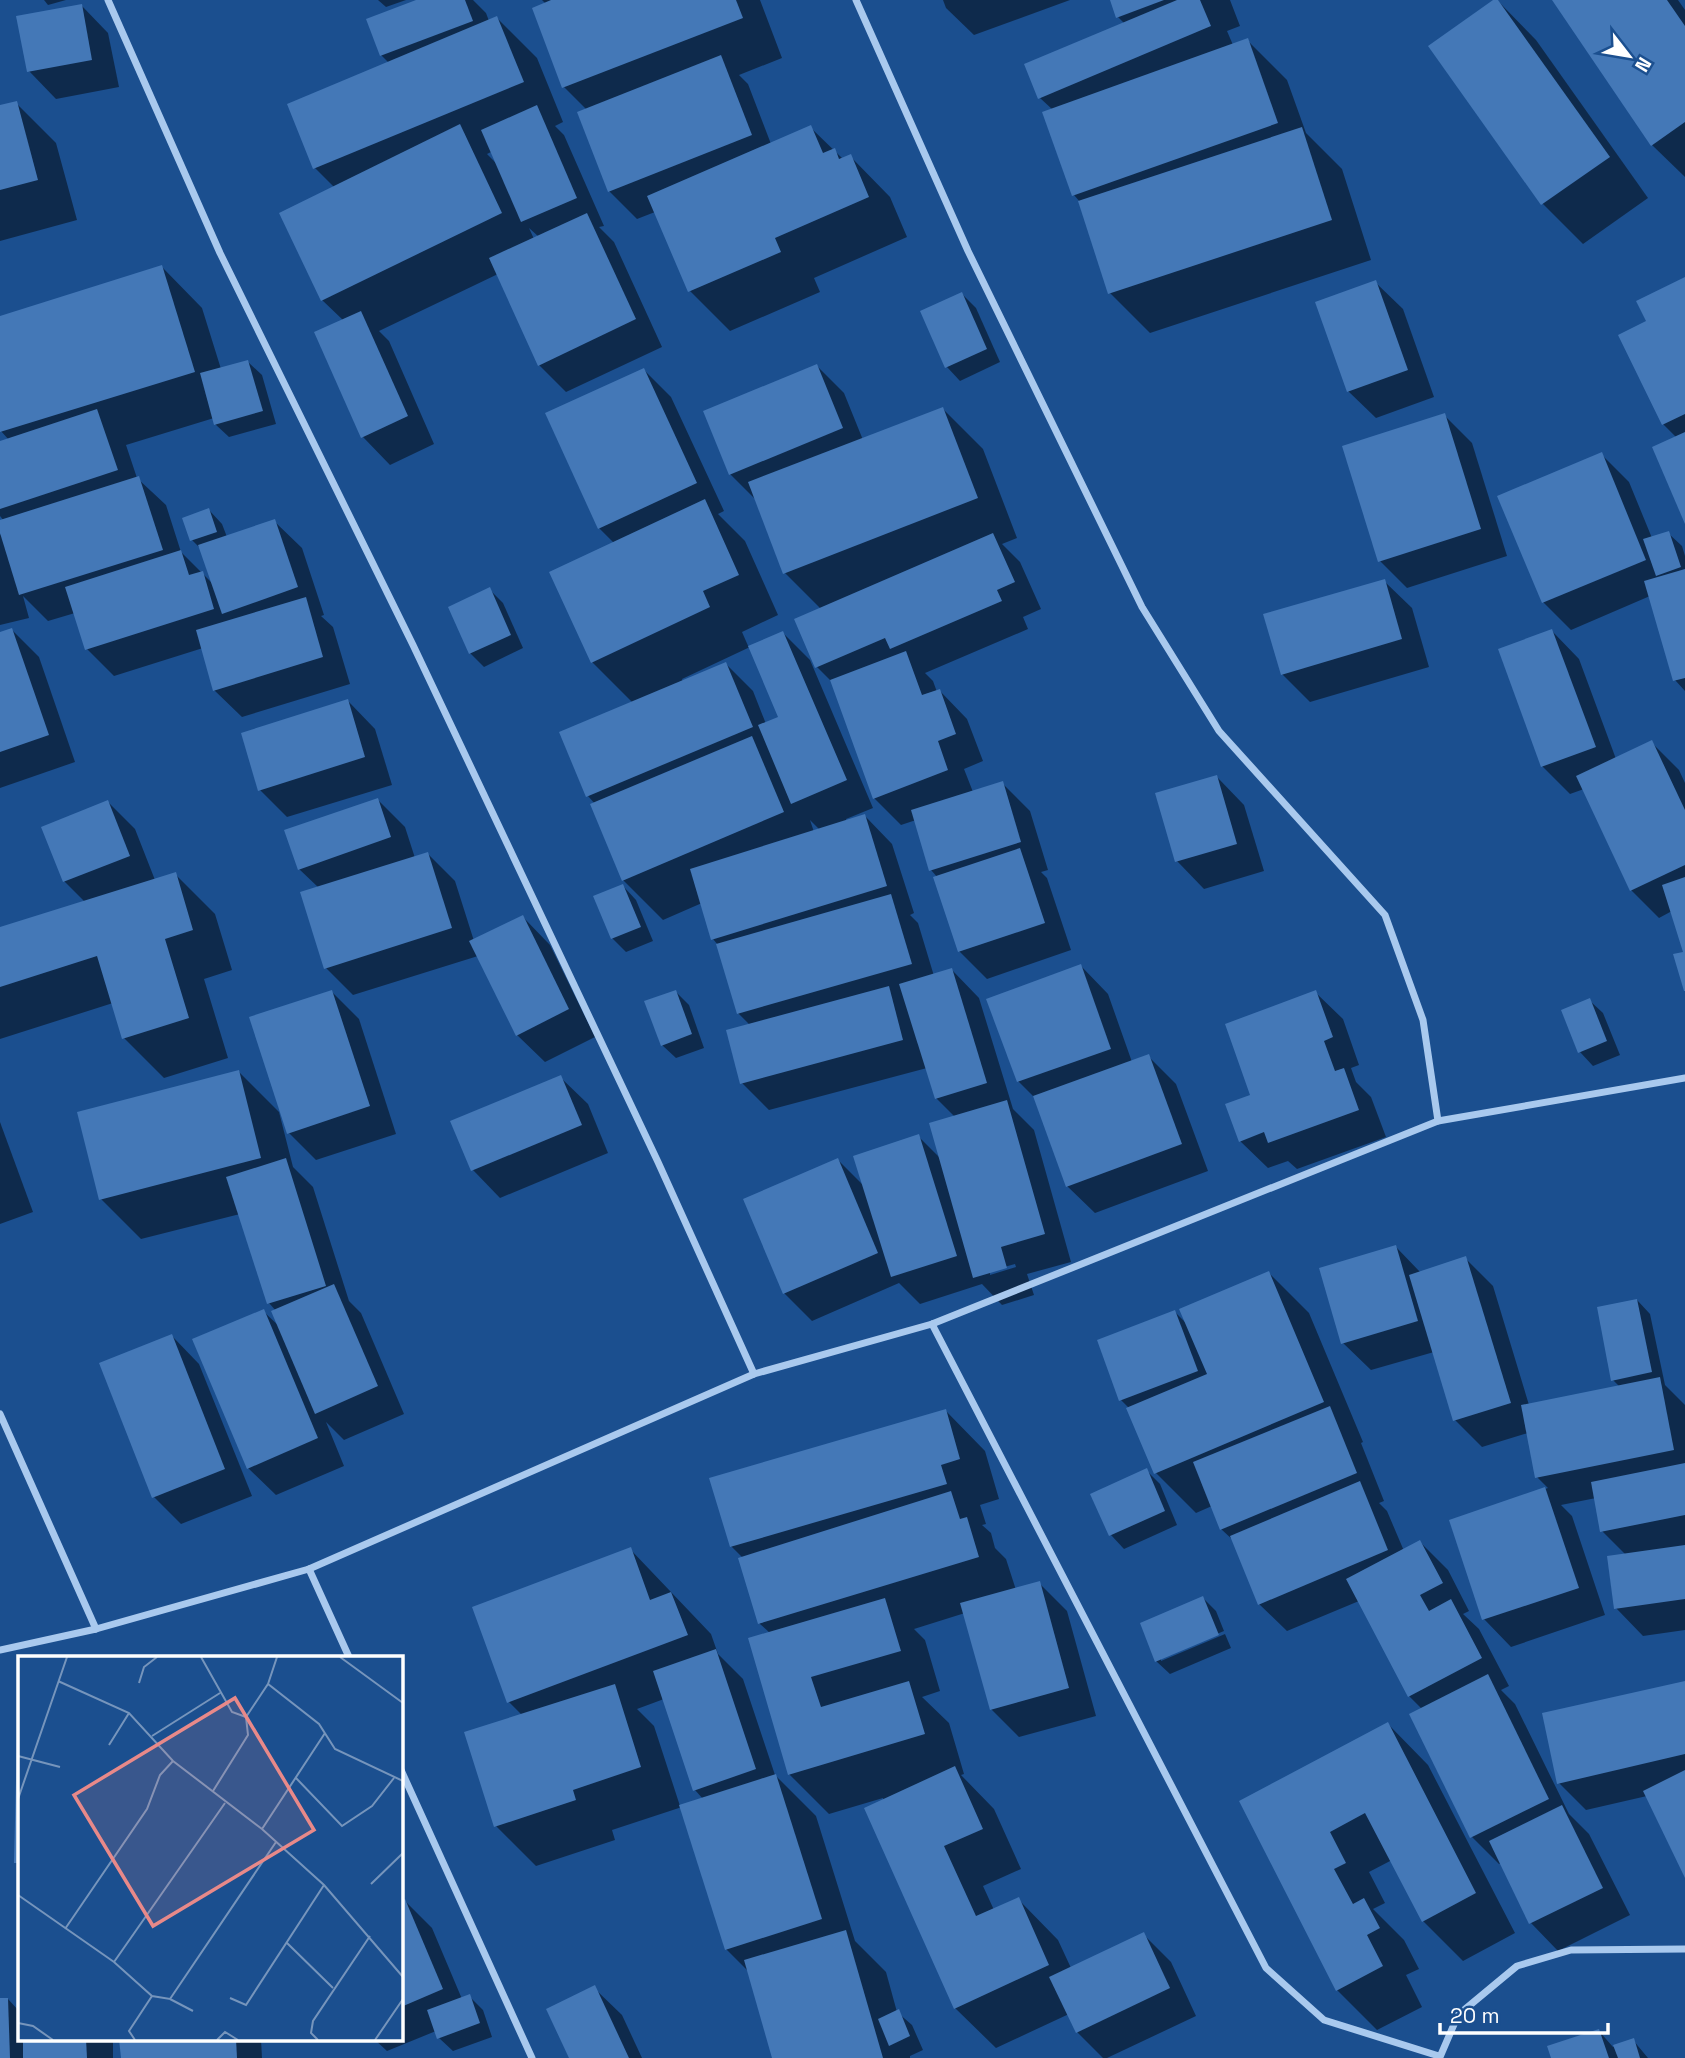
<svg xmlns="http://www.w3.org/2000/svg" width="1685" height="2058" viewBox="0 0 1685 2058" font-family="'Space Grotesk',sans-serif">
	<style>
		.shadow { fill: #0007; fill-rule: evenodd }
		.building { fill: #4478b7 }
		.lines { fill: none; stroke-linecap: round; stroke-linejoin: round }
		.street { stroke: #a9c9ee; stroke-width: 7 }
		.inset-road { fill: none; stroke: #7695bc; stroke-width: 2 }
		.view { fill: #e88989; fill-opacity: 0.15; stroke: #e88989; stroke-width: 3.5 }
		.inset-edge { fill: none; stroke: #fff; stroke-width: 3.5 }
	</style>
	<rect width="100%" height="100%" fill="#1b4f8f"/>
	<g class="shadow">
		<polygon points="44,0 66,0 48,5"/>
		<polygon points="378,0 406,0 386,7"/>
		<path d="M 421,0 L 473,0 L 486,13 L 489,21 L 497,18 L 537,58 L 563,122 L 555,126 L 564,135 L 604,226 L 599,227 L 614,242 L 662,347 L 566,392 L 539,365 L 498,274 L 379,331 L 389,341 L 434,444 L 390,465 L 363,437 L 344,321 L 322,300 L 334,187 L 315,168 L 389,63 L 381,55 ZM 493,151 L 499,166 L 487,154 ZM 529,228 L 539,237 L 534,239 Z"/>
		<polygon points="542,0 760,0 782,58 739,75 748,84 771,144 810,127 843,159 850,156 890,197 907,237 814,278 820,292 730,331 690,291 655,212 637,219 609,191 579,113 587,110 564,87 546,4"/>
		<polygon points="943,0 1070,0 974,35 946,8"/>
		<polygon points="1112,0 1230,0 1240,26 1227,31 1233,45 1247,40 1287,80 1306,133 1342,169 1371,260 1150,333 1110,293 1080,202 1074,195 1053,110 1040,98 1125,24 1118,17"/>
		<polygon points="1497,0 1536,40 1648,198 1583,244 1543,204 1431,46"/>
		<polygon points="1554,0 1678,0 1685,10 1685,177 1652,145"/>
		<polygon points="81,5 108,33 119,87 56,99 29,71"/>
		<polygon points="16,103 56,143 77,220 0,241 0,107"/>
		<polygon points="162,267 202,308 221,369 248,362 262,375 276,424 229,437 215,424 214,418 126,445 137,478 166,505 181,552 214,585 202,550 192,540 209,510 222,524 227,537 274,521 302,548 324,615 321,616 333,627 350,684 242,717 214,690 203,648 114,676 87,649 75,613 48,621 23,596 29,618 0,625 0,534 3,536 0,522 4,521 0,516 0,443 9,440 0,430 0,318"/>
		<polygon points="1685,279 1685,520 1677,438 1663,424 1648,322"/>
		<polygon points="1375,282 1403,309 1434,397 1376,418 1348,391"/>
		<polygon points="962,294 976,308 1000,362 960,381 947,367"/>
		<polygon points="817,366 844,393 863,440 943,409 983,449 1017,538 1002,544 1020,562 1041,609 1023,617 1028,629 925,673 933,681 937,692 940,691 967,719 983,761 964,769 973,792 1002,783 1030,811 1048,870 1041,872 1047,878 1071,950 987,979 959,951 938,878 931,870 916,820 901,825 874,798 833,683 817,667 821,609 785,573 757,501 730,474"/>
		<path d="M 644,370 L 671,397 L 724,511 L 718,514 L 745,541 L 778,615 L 742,632 L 749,648 L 783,633 L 810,660 L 873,808 L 846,819 L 847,822 L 865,816 L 892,844 L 914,913 L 910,915 L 918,923 L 934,976 L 952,970 L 979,998 L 1013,1109 L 1034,1130 L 1071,1262 L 1027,1274 L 1034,1295 L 1002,1305 L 982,1284 L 920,1304 L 899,1283 L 812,1321 L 784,1293 L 838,1160 L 864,1186 L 918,1136 L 941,1159 L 955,1117 L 936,1098 L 927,1068 L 769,1110 L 742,1083 L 750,1025 L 738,1013 L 718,945 L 713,939 L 702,903 L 663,920 L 623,880 L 595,804 L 588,796 L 561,733 L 633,703 L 592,662 L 614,543 L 599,528 ZM 750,647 L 780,718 L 766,724 L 753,691 L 726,664 L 683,682 L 682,679 ZM 810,820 L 820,830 L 814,832 ZM 1015,1264 L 1016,1267 L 990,1275 L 990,1271 Z"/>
		<polygon points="1444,415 1472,443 1507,556 1407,588 1380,561"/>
		<polygon points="1601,454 1629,482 1652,538 1668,533 1682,546 1685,556 1685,691 1675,680 1650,596 1571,630 1543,602"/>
		<polygon points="1384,581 1412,608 1429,667 1310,702 1282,674"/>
		<polygon points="490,590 503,603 523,648 484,667 470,653"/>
		<polygon points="12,630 39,657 75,762 0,788 0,634"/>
		<polygon points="1552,631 1579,659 1616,759 1651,742 1679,770 1685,783 1685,987 1685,953 1672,911 1659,918 1631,890 1584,789 1570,794 1542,766"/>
		<polygon points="348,701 375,729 392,785 287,817 260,790"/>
		<polygon points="1217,777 1244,805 1264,871 1204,889 1177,861"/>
		<polygon points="378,800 405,827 415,858 428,854 455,881 474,941 523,917 550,945 595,1037 545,1062 517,1035 478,956 353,995 326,968 319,888 299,869"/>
		<polygon points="108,802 135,829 155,880 175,874 215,914 232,970 204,979 228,1058 164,1078 124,1038 113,1003 0,1039 0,929 85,902 64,881"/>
		<polygon points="623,886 636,900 653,941 626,952 612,938"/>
		<polygon points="1081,966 1108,994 1132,1062 1148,1056 1176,1084 1208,1171 1095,1213 1067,1186 1036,1099 1018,1081"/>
		<polygon points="332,992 359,1019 396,1134 316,1160 289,1133"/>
		<polygon points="676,992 689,1005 704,1048 676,1058 662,1045"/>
		<polygon points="1315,992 1343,1019 1359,1065 1351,1068 1356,1082 1371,1097 1386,1137 1297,1169 1288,1161 1268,1168 1240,1141"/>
		<polygon points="1589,1000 1603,1013 1620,1055 1593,1066 1580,1052"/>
		<polygon points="239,1072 279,1112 293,1167 313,1187 349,1301 361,1313 404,1414 344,1440 326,1422 344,1466 276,1495 248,1468 263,1311 280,1327 276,1311 269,1303 240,1214 141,1239 101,1199"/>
		<polygon points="560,1077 588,1104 608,1153 500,1198 473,1170 453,1122"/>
		<polygon points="0,1122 33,1212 0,1224"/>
		<polygon points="1396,1247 1421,1273 1465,1258 1493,1286 1529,1405 1620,1387 1613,1380 1637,1300 1650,1314 1665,1385 1685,1405 1685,1630 1643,1636 1616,1608 1626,1555 1602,1531 1596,1498 1561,1505 1572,1516 1605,1615 1511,1647 1484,1619 1451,1521 1548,1488 1537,1477 1528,1433 1482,1447 1455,1420 1434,1352 1371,1370 1343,1343"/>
		<polygon points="1269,1273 1309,1313 1363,1442 1361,1443 1384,1501 1379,1503 1387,1511 1404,1551 1420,1542 1448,1570 1469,1611 1463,1614 1479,1629 1509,1686 1501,1690 1515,1704 1569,1814 1589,1834 1630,1915 1558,1951 1531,1923 1501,1863 1499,1864 1472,1837 1422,1709 1409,1696 1359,1601 1287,1631 1259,1604 1234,1541 1221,1529 1212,1506 1196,1513 1156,1473 1130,1409 1121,1400 1175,1312 1188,1325"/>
		<polygon points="172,1336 199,1364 252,1496 181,1524 154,1497"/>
		<polygon points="945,1410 985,1451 999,1499 980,1505 986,1524 982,1525 991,1533 995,1548 1006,1559 1016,1590 1039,1583 1067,1611 1096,1716 1019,1737 991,1709 965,1613 914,1629 925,1640 940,1691 922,1697 949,1723 964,1774 961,1775 994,1809 1021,1869 983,1886 994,1910 1018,1899 1058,1940 1071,1968 1143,1934 1171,1962 1196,2016 1107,2058 1103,2058 1077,2032 1069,2014 996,2048 955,2008 883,1798 829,1814 789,1774 770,1633 760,1624 740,1559 743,1558 731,1546"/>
		<polygon points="1147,1471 1160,1484 1177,1525 1124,1549 1111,1535 1092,1495"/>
		<path d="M 630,1549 L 711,1634 L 718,1654 L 743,1679 L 775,1775 L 816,1816 L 855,1941 L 886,1972 L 897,2012 L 912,2025 L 923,2050 L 910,2056 L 910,2058 L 774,2058 L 750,1973 L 726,1949 L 682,1807 L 612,1830 L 615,1840 L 536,1866 L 496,1826 L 522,1715 L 509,1702 L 474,1608 ZM 664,1699 L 695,1790 L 703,1799 L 680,1806 L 654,1726 L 637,1709 Z"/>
		<polygon points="1203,1598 1216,1611 1224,1631 1161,1657 1161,1661 1225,1634 1231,1648 1170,1674 1156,1661"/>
		<polygon points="1685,1683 1685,1874 1647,1796 1586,1810 1559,1783"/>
		<polygon points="1388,1724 1428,1765 1515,1933 1463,1961 1423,1921 1392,1860 1369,1872 1385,1903 1373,1909 1404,1940 1419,1969 1406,1975 1422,2007 1377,2030 1337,1990 1241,1802"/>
		<polygon points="18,1741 19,1741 19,1865 16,1862"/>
		<polygon points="405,1901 432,1928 462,1999 469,1996 483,2010 492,2037 453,2051 439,2038 436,2031 387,2051 374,2039 401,2039 401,1903"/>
		<polygon points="594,1988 622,2015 642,2058 571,2058"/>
		<polygon points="8,1999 19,2011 19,2039 113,2039 113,2058 0,2058 0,2000"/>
		<polygon points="1599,2031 1613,2047 1633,2040 1648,2058 1553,2058"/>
		<polygon points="121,2039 261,2039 262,2058 122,2058"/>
	</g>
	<g class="building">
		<polygon points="416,0 465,0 473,21 380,56 366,19"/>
		<polygon points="551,0 736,0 743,18 562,88 532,8"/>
		<polygon points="1110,0 1164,0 1116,18"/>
		<polygon points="1177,0 1200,0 1211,26 1038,99 1024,64"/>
		<polygon points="1493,0 1498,0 1610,157 1541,205 1428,46"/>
		<polygon points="1552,0 1667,0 1685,26 1685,122 1651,146"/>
		<polygon points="82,4 92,60 27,72 16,16"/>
		<polygon points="497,16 524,82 313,169 287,104"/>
		<polygon points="1248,38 1278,123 1072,196 1042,112"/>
		<polygon points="721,55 752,135 608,192 577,112"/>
		<polygon points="17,101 38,180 0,190 0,105"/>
		<polygon points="537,105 577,198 521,222 481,130"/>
		<polygon points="460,124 502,213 321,301 279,213"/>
		<polygon points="811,125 823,153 835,148 839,159 851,154 869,197 775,238 781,252 688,292 647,196"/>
		<polygon points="1302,127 1332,220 1108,294 1078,201"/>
		<polygon points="587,213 636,319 538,366 489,258"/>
		<polygon points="162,265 195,372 0,432 0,316"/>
		<polygon points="1685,277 1685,414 1662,425 1618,335 1646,321 1636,301"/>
		<polygon points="1376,280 1408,370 1347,392 1315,302"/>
		<polygon points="962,292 987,349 945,368 920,311"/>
		<polygon points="361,311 408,416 361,438 314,332"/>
		<polygon points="248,360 263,411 214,425 200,373"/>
		<polygon points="817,364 843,428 729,475 703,411"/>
		<polygon points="644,368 697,483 598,529 545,413"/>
		<polygon points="943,407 978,498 783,574 748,482"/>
		<polygon points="97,409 118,470 0,509 0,441"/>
		<polygon points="1445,413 1481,529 1378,562 1342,446"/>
		<polygon points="1685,432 1685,524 1652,447"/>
		<polygon points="1602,452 1646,560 1542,603 1497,496"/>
		<polygon points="139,476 163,550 19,595 0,533 0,520"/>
		<polygon points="705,499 739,575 703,591 710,607 591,663 549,572"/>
		<polygon points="209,508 217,532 190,541 182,518"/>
		<polygon points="275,519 298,587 222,614 198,545"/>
		<polygon points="1669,531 1681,567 1656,576 1643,539"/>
		<polygon points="993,533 1015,582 997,590 1002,601 890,649 885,638 815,668 794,619"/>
		<polygon points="181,550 189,575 203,571 214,609 85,650 65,587"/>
		<polygon points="1685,569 1685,678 1673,681 1644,581"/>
		<polygon points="1385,579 1402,639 1281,675 1263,614"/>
		<polygon points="490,587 511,635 469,654 448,607"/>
		<polygon points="306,597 323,657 213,691 196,630"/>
		<polygon points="12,628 49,735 0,752 0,632"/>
		<polygon points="1552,629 1596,747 1541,767 1498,649"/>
		<polygon points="783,631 847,780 791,804 758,725 778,717 748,646"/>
		<polygon points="906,651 922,695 940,689 956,734 938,741 948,770 873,799 830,680"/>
		<polygon points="726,662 753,727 586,797 559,732"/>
		<polygon points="348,699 365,757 258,791 241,733"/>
		<polygon points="752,736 784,812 622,881 590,804"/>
		<polygon points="1652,740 1685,810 1685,865 1630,891 1576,776"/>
		<polygon points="1217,775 1237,844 1175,862 1155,793"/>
		<polygon points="1003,781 1021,842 929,871 911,810"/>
		<polygon points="378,798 391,837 298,870 284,830"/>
		<polygon points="108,800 130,856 63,882 41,827"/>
		<polygon points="865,814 887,886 711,940 690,869"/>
		<polygon points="1020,848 1045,923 958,952 933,877"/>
		<polygon points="428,852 452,928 324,969 300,892"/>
		<polygon points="176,872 193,930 165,939 189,1018 122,1039 97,956 0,987 0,927"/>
		<polygon points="1685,877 1685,991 1684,991 1673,954 1683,952 1662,885"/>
		<polygon points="623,884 641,927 611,939 593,896"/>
		<polygon points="891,894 912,964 737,1014 716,944"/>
		<polygon points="523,915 569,1009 516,1036 469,941"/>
		<polygon points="1081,964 1111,1049 1017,1082 986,999"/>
		<polygon points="952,968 987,1083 935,1099 899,984"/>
		<polygon points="889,986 903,1040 740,1084 726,1030"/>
		<polygon points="332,990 370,1106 287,1134 249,1017"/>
		<polygon points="676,990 692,1034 661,1046 644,1001"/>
		<polygon points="1316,990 1333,1037 1324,1041 1335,1071 1344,1068 1359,1110 1268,1143 1264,1132 1239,1142 1225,1104 1250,1095 1225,1024"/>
		<polygon points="1590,998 1607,1041 1578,1053 1561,1010"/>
		<polygon points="1149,1054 1182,1144 1066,1187 1033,1096"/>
		<polygon points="239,1070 261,1158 99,1200 77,1112"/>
		<polygon points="561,1075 582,1125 471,1171 450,1121"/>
		<polygon points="1007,1100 1045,1234 1001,1247 1007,1268 973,1278 929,1123"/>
		<polygon points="919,1134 957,1256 891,1277 853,1156"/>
		<polygon points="286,1158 326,1286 267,1304 226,1177"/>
		<polygon points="838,1158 878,1253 783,1294 743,1199"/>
		<polygon points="1396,1245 1418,1321 1341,1344 1319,1268"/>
		<polygon points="1466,1256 1511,1403 1453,1421 1409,1275"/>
		<polygon points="1269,1271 1324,1402 1154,1474 1126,1408 1207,1374 1179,1309"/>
		<polygon points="334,1284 378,1386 315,1414 271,1311"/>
		<polygon points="1637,1299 1652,1372 1611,1381 1597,1307"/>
		<polygon points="264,1309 318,1438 247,1469 192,1339"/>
		<polygon points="1175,1310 1198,1371 1119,1401 1097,1340"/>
		<polygon points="172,1334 225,1469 152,1498 99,1363"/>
		<polygon points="1660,1377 1674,1450 1535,1478 1521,1405"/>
		<polygon points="1330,1406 1357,1473 1220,1530 1193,1462"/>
		<polygon points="946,1409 960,1459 941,1465 947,1484 730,1547 709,1478"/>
		<polygon points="1685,1463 1685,1515 1600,1532 1591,1482"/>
		<polygon points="1147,1468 1165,1511 1109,1536 1090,1494"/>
		<polygon points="1360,1481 1388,1550 1258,1605 1230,1536"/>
		<polygon points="1545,1487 1579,1588 1482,1620 1449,1520"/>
		<polygon points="951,1491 960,1519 967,1517 979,1557 758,1624 738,1558"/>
		<polygon points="1420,1540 1443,1583 1420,1595 1429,1611 1451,1599 1482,1658 1408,1697 1346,1579"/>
		<polygon points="1685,1545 1685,1599 1614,1609 1607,1556"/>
		<polygon points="631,1547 650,1600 671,1592 688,1635 507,1703 472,1607"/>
		<polygon points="1040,1581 1069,1688 990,1710 960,1603"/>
		<polygon points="1203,1596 1219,1635 1155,1662 1140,1623"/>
		<polygon points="885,1598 901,1651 811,1677 821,1707 909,1681 925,1734 788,1775 748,1638"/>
		<polygon points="716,1649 756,1769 693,1791 653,1671"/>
		<polygon points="1488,1674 1549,1799 1470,1838 1409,1714"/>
		<polygon points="1685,1681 1685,1754 1557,1784 1542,1713"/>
		<polygon points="615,1684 641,1767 573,1790 576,1800 494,1827 464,1732"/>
		<polygon points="1388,1722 1476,1893 1422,1922 1365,1813 1330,1832 1346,1863 1334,1869 1353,1904 1364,1898 1380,1928 1367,1935 1383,1966 1336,1991 1239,1801"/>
		<polygon points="17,1739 19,1739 19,1863 14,1863"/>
		<polygon points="955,1766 983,1829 944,1846 976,1916 1019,1897 1049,1965 954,2009 864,1808"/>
		<polygon points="1685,1770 1685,1878 1643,1791"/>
		<polygon points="776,1774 822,1919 725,1950 679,1805"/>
		<polygon points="1562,1805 1603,1888 1529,1924 1489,1841"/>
		<polygon points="405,1899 443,1989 401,2007 401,1901"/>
		<polygon points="846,1930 883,2058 772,2058 744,1960"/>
		<polygon points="1144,1932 1170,1988 1076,2033 1049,1977"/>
		<polygon points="595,1985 629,2058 569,2058 546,2009"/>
		<polygon points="470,1994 480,2023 437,2039 427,2010"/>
		<polygon points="0,1998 8,1998 10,2058 0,2058"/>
		<polygon points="899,2009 910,2036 889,2046 878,2019"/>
		<polygon points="1599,2029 1609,2058 1551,2058 1547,2046"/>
		<polygon points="1634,2038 1640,2058 1618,2058 1613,2045"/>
		<polygon points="23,2039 86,2039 87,2058 23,2058"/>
		<polygon points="119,2039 236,2039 237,2058 121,2058"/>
	</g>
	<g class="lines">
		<g class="street">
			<polyline points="108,0 220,253 413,645 658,1162 754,1374"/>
			<polyline points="856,0 968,251 1142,607 1219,731 1385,915 1423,1020 1438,1121"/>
			<polyline points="932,1324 1266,1968 1324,2020 1439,2056"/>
			<polyline points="0,1414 96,1629"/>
			<polyline points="309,1569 349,1657"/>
			<polyline points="0,1650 96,1629 309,1569 754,1374 932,1324 1438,1121 1685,1078"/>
			<polyline points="401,1770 532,2058"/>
			<polyline points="1440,2057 1458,2015 1517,1966 1571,1950 1685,1949"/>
		</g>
	</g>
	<g transform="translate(18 1656)">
		<rect width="385" height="385" fill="#1b4f8f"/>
		<path class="inset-road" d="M 183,1 L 214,56 L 228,61M 322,1 L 385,47M 40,25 L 111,57 L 155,105 L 244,173 L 306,229 L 385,321M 121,27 L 126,11 L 139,1M 250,28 L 259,1M 134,80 L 202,37M 91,89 L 111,57M 0,100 L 42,111M 278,122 L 324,170 L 354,150 L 376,122M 195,135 L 230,79 L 228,61 L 250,28 L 301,68 L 317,93 L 385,125M 0,143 L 49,1M 244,173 L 307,77M 353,228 L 385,197M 0,239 L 96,306 L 134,340 L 152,343 L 258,186M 47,273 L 129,153 L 142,119 L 155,105M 268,286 L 315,332M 96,306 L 207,147M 212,342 L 228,349 L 306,229M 152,343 L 175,355M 0,367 L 15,370 L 35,384M 117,384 L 111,375 L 134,340M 199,384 L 207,376 L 220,384M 300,384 L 293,377 L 295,365 L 352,280M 357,384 L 385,343"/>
		<path class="view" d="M 217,42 L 296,174 L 135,270 L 56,139 Z"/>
		<rect width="385" height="385" class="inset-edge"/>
	</g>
	<g transform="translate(1629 56) rotate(121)" stroke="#1b4f8f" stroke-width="5" paint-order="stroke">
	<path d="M0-5L12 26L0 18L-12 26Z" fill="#ffffff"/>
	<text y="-10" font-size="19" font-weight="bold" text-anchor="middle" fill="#ffffff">N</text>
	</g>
	<path d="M1440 2023v10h168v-10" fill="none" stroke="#ffffff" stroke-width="3.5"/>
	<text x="1450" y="2023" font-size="21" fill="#ffffff" stroke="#1b4f8f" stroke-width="5" paint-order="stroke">20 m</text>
</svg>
